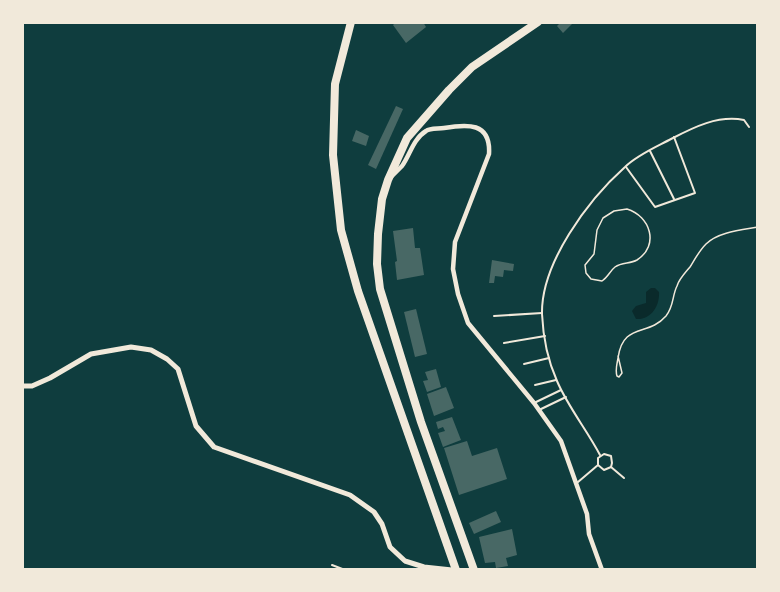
<svg xmlns="http://www.w3.org/2000/svg" width="780" height="592" viewBox="0 0 780 592" font-family="'DM Sans',sans-serif">
	<style>
		.water { fill: #0a2a2b }
		.building { fill: #486865 }
		.lines { fill: none; stroke-linecap: round; stroke-linejoin: round }
		.path { stroke: #f1e9da; stroke-width: 1.5 }
		.service { stroke: #f1e9da; stroke-width: 2 }
		.minor { stroke: #f1e9da; stroke-width: 4.5 }
		.tertiary { stroke: #f1e9da; stroke-width: 5 }
		.trunk { stroke: #f1e9da; stroke-width: 8 }
	</style>
	<rect width="100%" height="100%" fill="#0f3d3e"/>
	<path class="water" d="M 651,288 L 655,288 L 659,292 C 660,306 651,320 636,319 L 632,311 L 636,306 L 646,303 L 646,292 Z"/>
	<g class="building">
		<polygon points="396,22 423,22 426,27 406,43 393,25"/>
		<polygon points="561,22 574,22 563,33 557,26"/>
		<polygon points="396,106 403,109 376,169 368,165"/>
		<polygon points="356,130 369,136 366,146 352,141"/>
		<polygon points="413,228 415,248 420,248 424,275 397,280 395,262 397,261 393,231"/>
		<polygon points="492,260 514,264 513,271 504,270 503,277 495,276 494,283 489,283"/>
		<polygon points="416,309 427,354 415,357 404,312"/>
		<polygon points="436,369 441,387 427,392 423,381 428,380 425,372"/>
		<polygon points="446,387 454,408 434,416 427,394"/>
		<polygon points="452,417 461,440 443,447 438,433 445,431 443,427 438,429 436,422"/>
		<polygon points="467,441 472,456 497,448 507,479 459,495 444,448"/>
		<polygon points="496,511 501,522 474,534 469,523"/>
		<polygon points="512,529 517,555 506,558 508,566 496,568 495,562 485,563 479,537"/>
	</g>
	<g class="lines">
		<g class="path">
			<path d="M 627,209 C 650,216 660,245 637,260 C 630,264 622,262 615,267 C 610,271 608,277 602,281 L 591,279 L 586,273 L 585,265 L 594,254 L 597,230 L 603,218 L 614,211 Z"/>
			<path d="M 618,356 L 622,373 L 619,377 L 617,376 C 615,370 617,364 618,358 C 623,322 648,337 666,316 C 674,306 672,296 677,286 C 679,279 685,273 690,267 C 695,259 699,251 706,244 C 718,232 741,230 758,227"/>
		</g>
		<g class="service">
			<polyline points="650,151 674,199"/>
			<polyline points="626,167 655,207 695,193 674,137"/>
			<polyline points="494,316 542,313"/>
			<polyline points="504,343 545,336"/>
			<polyline points="524,364 549,358"/>
			<polyline points="535,385 556,380"/>
			<polyline points="534,403 561,390"/>
			<polyline points="539,410 566,397"/>
			<path d="M 600,455 C 587,430 568,407 557,381 C 548,361 543,336 542,314 C 541,263 588,200 625,167 C 637,155 656,147 671,139 C 694,127 718,115 744,120 L 749,127"/>
			<polyline points="611,467 624,478"/>
			<polyline points="578,482 598,465 598,458 604,454 611,456 612,463 611,467 604,470 598,465"/>
			<polyline points="332,565 345,570"/>
		</g>
		<path class="minor" d="M 392,176 C 395,173 399,169 402,166 C 410,155 413,139 426,131 C 430,128 438,129 444,128 C 467,124 491,122 489,154 L 455,242 L 453,269 L 458,294 L 468,323 L 534,403 L 561,441 L 587,514 L 589,534 L 602,570"/>
		<polyline class="tertiary" points="22,386 32,386 50,378 91,354 131,347 151,350 167,359 178,369 196,426 214,447 350,495 374,512 382,524 390,547 405,561 424,567 452,570"/>
		<g class="trunk">
			<polyline points="351,22 335,84 333,155 341,230 358,291 456,570"/>
			<polyline points="474,570 421,422 380,289 377,264 378,234 382,199 388,180 407,138 449,90 472,67 538,22"/>
		</g>
	</g>
	<rect width="780" height="592" fill="none" stroke="#f1e9da" stroke-width="48"/>
</svg>
